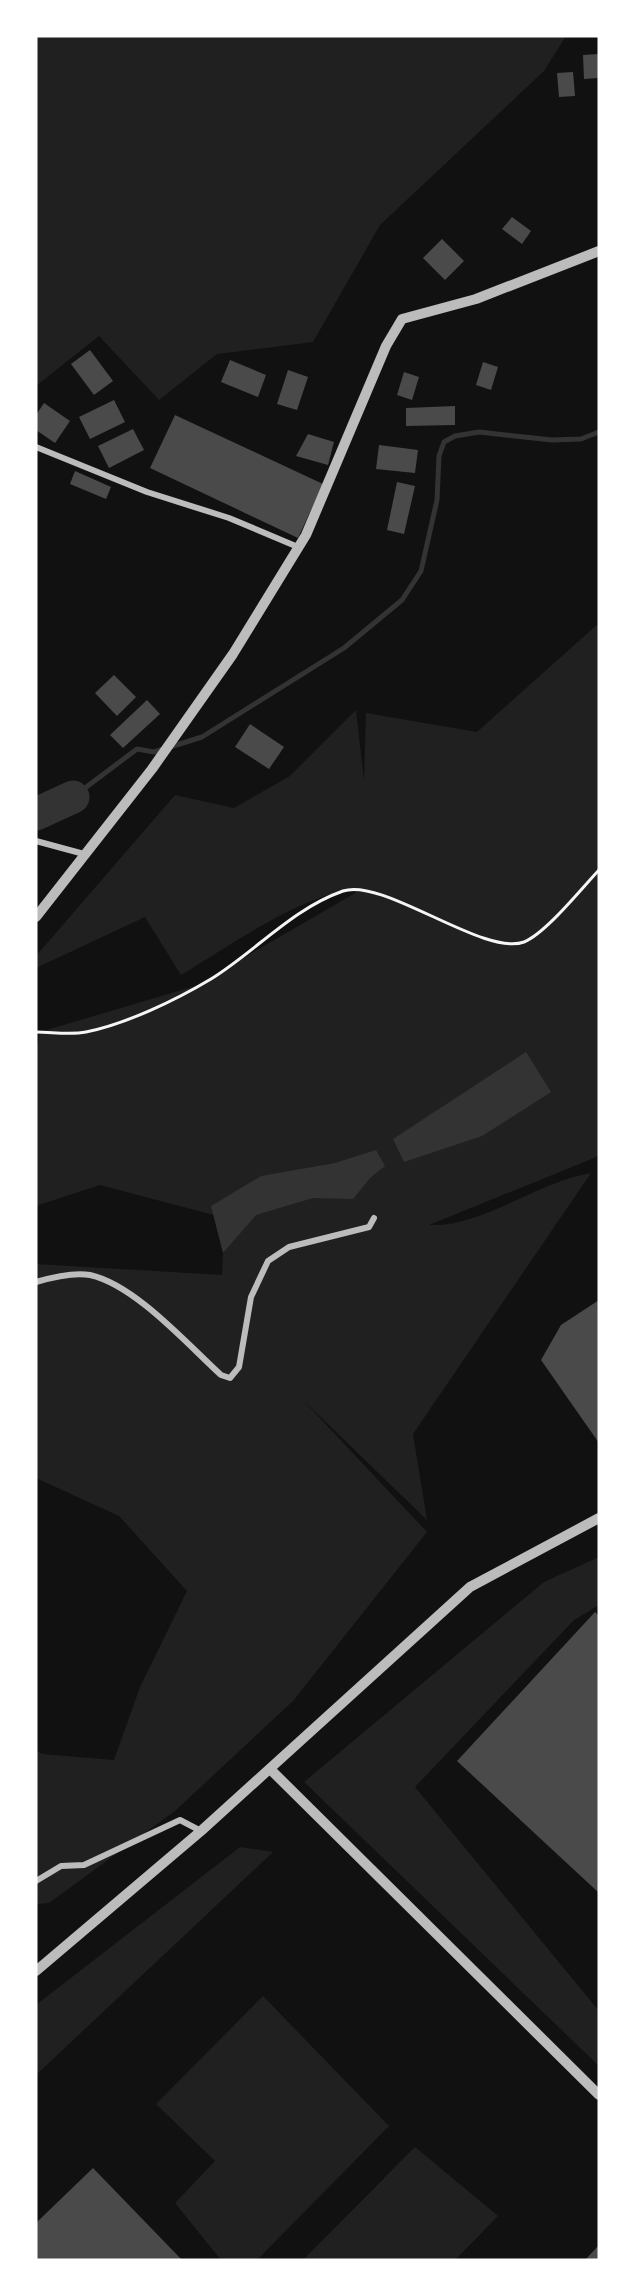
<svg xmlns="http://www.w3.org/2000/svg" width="635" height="2296" viewBox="0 0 635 2296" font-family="Quicksand,sans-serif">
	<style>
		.green { fill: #202020 }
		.water { fill: #333 }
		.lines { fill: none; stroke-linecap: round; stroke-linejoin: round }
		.stream { stroke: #333; stroke-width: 5 }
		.river { stroke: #333; stroke-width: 33 }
		.building { fill: #4a4a4a }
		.path { stroke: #f5f5f5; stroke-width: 3 }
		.minor { stroke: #bcbcbc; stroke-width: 6 }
		.tertiary { stroke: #bcbcbc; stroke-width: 10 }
	</style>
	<rect width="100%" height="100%" fill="#111"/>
	<g class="green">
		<polygon points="36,36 566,36 544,71 380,225 313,342 217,354 159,400 99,336 36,386"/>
		<path d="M 599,623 L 599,1156 L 429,1225 C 483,1227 537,1182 591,1173 L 413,1434 L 427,1520 L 303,1400 L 427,1532 L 293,1701 L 175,1811 L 49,1903 L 36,1904 L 36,1750 L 42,1754 L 114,1760 L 140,1687 L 187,1591 L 119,1516 L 36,1478 L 36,1264 L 222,1275 L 225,1218 L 100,1185 L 36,1206 L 36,1051 L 40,1032 L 195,986 L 357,892 C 315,885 220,952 181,975 L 145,917 L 36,968 L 36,956 L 175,795 L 234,808 L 290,776 L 356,710 L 364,781 L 366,713 L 477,732 Z"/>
		<polygon points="599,1557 599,1605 574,1620 415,1787 599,2011 599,2066 304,1782 544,1582"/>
		<polygon points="240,1847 273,1852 36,2075 36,2005"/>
		<polygon points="263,1996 389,2126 257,2260 221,2260 175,2203 215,2161 156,2104"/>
		<polygon points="415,2147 498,2216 455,2260 303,2260"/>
	</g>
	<g class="water">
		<polygon points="526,1052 551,1092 482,1136 404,1162 393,1139"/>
		<polygon points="376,1150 385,1166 370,1178 353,1199 313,1198 256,1215 223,1253 211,1206 261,1176 335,1163"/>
	</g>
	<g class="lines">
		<polyline class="stream" points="73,797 137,749 154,752 202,737 344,648 402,600 421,571 437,500 439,456 444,442 455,436 479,432 552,440 581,439 599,432"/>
		<polyline class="river" points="36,814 73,797"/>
	</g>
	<g class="building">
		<polygon points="599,54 599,78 584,79 583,55"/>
		<polygon points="573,72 575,96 559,97 557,73"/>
		<polygon points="512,217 531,231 522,244 502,229"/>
		<polygon points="442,239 464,261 445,280 423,258"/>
		<polygon points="90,350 113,381 94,395 71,364"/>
		<polygon points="230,360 266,375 258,397 221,382"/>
		<polygon points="483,362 498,367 491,390 476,385"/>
		<polygon points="288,370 308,377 297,410 277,404"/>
		<polygon points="404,372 419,377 412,400 397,395"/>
		<polygon points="114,400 125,422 90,439 79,417"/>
		<polygon points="44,403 70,421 55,443 36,430 36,415"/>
		<polygon points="455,406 455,425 406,426 406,408"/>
		<polygon points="175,415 323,484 298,538 150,468"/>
		<polygon points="133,429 144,450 109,468 98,446"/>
		<polygon points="308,434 334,442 328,465 296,456"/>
		<polygon points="379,445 418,450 415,473 376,469"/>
		<polygon points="75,471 111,487 106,499 70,484"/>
		<polygon points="397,482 415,486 404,534 387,530"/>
		<polygon points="114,675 136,697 117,716 95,693"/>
		<polygon points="147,700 160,714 123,748 110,735"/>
		<polygon points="250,724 284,747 269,769 235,747"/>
		<polygon points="599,1300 599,1443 541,1360 561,1325"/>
		<polygon points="595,1612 599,1616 599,1893 457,1761"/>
		<polygon points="93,2168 182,2260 36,2260 36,2223"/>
		<polygon points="599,2245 599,2260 585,2260"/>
	</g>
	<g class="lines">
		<path class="path" d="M 36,1032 C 52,1032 70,1035 86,1032 C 126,1024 176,1000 211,979 C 256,951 292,909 343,891 C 383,877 484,957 524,942 C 546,933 581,889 599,870"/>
		<g class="minor">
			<polyline points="36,447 147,492 229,518 298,547"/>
			<polyline points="36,841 84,854"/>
			<path d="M 36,1282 C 53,1277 73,1272 90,1275 C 135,1285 187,1344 221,1375 L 230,1378 L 239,1367 L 251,1297 L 268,1261 L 289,1247 L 369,1227 L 374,1218"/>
			<polyline points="36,1881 61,1866 84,1865 180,1820 201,1831"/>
		</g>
		<g class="tertiary">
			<polyline points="36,917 152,769 233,654 306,535 386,346 402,319 476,299 599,251"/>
			<polyline points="270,1769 599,2095"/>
			<polyline points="36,1971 201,1831 470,1587 599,1518"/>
		</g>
	</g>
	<rect width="635" height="2296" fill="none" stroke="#ffffff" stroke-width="75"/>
</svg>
